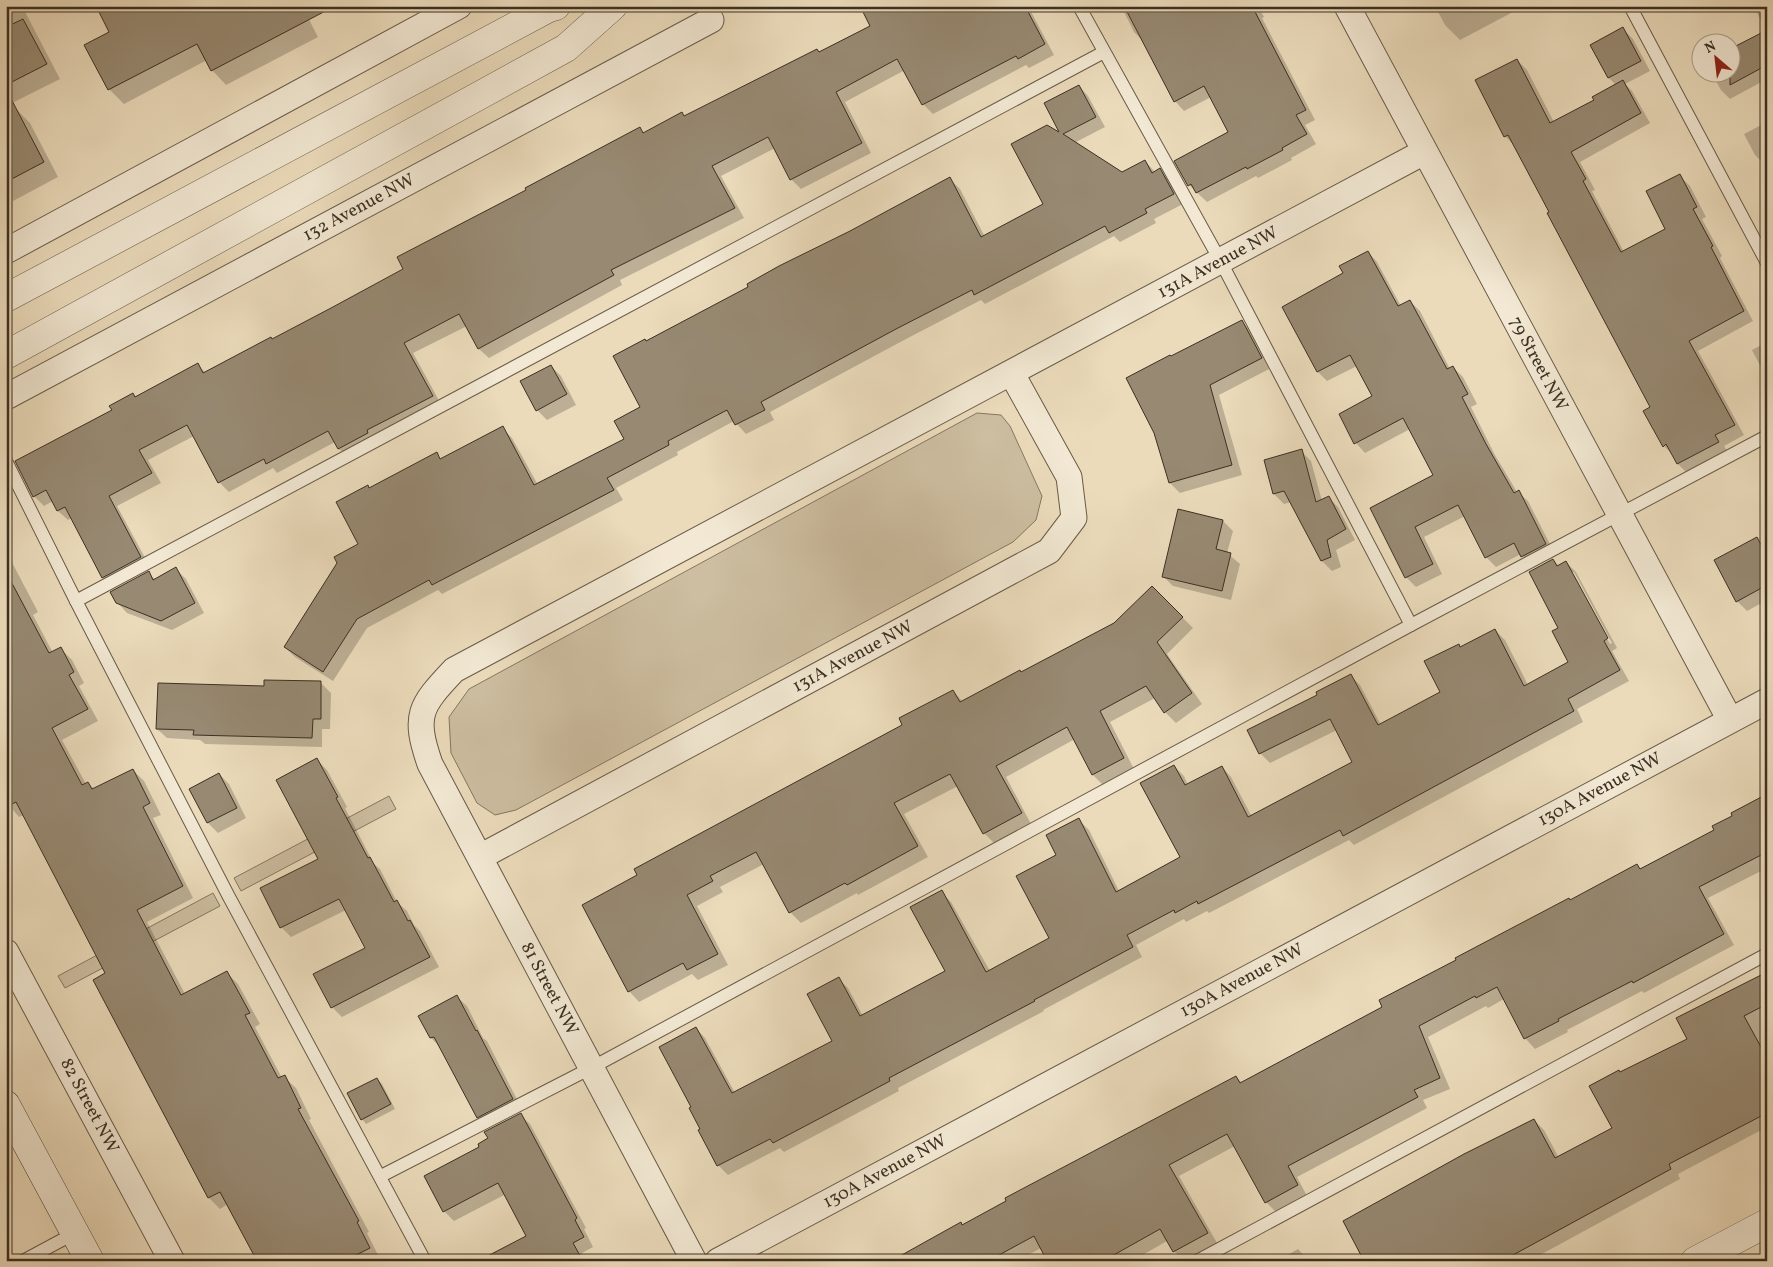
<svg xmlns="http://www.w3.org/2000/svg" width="1773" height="1267" viewBox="0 0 1773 1267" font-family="Vollkorn,serif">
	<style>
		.green { fill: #cdbea1; stroke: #847762 }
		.shadow { fill: #0003; fill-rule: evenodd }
		.building { fill: #978972; stroke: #3c3022 }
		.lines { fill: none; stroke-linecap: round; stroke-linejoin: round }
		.service-casing { stroke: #685b48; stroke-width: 14 }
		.minor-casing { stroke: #685b48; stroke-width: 27 }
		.tertiary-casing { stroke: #685b48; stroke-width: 29 }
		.secondary-casing { stroke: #3c3022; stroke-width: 29 }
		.service { stroke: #f2e8d3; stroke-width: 12 }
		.minor { stroke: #f2e8d3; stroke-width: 25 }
		.tertiary { stroke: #f2e8d3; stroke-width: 28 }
		.secondary { stroke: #f2e8d3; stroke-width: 28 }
		.labels { text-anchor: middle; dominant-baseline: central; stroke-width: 4.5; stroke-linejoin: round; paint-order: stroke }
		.street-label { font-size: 18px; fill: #3c3022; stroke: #f2e8d3 }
	</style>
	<rect width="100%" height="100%" fill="#ebdbbb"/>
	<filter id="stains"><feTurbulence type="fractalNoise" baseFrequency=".004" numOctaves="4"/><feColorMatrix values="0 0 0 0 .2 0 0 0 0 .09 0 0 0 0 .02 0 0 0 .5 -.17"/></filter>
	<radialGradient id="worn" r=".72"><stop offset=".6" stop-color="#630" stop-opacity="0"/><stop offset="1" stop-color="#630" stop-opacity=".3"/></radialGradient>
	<g class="green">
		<polygon points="977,413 1001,415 1010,426 1042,496 1036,520 1013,542 516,810 495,815 477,803 451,753 449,717 469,689"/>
		<polygon points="389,796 396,809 241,891 234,878"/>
		<polygon points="213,893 220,906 65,988 58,976"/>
	</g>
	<g class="shadow">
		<polygon points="6,6 22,6 60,79 6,106"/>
		<polygon points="302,6 318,37 226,85 212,70 207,60 124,104 109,89 86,46"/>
		<polygon points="869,6 1028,6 1054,55 1029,68 1026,65 933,114 923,104 905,70 845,102 871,153 801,189 791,179 775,148 721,176 744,218 620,280 622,285 489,358 479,349 467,326 413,353 442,406 349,458 339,449 335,442 277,473 273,468 229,492 219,482 194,436 148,460 161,483 117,506 150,567 113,587 103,577 72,518 68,520 58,511 53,501 44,506 34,496 17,461 113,411 133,395 136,398 198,365 206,373 272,340 405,269 528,191 640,128 645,134 685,117 872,26"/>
		<polygon points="1258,6 1264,17 1262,18 1315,120 1305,125 1316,144 1291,158 1292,160 1258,178 1256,176 1207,202 1189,185 1176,161 1229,133 1211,97 1184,111 1175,101 1144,42 1134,32 1122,8 1124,6"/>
		<polygon points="1435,6 1511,6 1513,12 1460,40 1445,25"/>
		<polygon points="1754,6 1767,6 1767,79 1730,99 1721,90 1711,72 1730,72 1766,31"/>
		<polygon points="1623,29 1633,39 1650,71 1625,84 1632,91 1650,123 1580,162 1595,190 1592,191 1624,252 1667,230 1680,176 1690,186 1706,217 1702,219 1722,256 1720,258 1753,321 1698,351 1744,435 1724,446 1728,452 1688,474 1678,464 1674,456 1664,446 1652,407 1515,146 1505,136 1517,60 1527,70 1554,122 1596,100 1616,85 1609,78 1592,46"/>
		<polygon points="1079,86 1088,96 1105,127 1074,143 1122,173 1145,161 1155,172 1160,170 1169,180 1183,204 1154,219 1156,223 1120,242 1114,236 985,304 981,300 906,339 770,412 774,420 746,434 734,421 677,452 678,455 616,488 623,500 442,594 438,590 367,628 333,681 295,657 285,647 360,544 370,489 436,454 442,460 502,428 512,438 538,485 626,439 642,408 646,342 950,179 960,189 985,237 1044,205 1062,135"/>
		<polygon points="15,108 30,123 58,177 13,201 10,197 6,199 6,112"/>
		<polygon points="1767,122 1767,164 1764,164 1755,155 1744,134"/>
		<polygon points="1368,252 1377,262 1401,306 1410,301 1420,311 1450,369 1453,367 1463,377 1477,404 1471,407 1495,455 1517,492 1518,492 1528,501 1555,554 1532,566 1521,554 1496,567 1486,557 1465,516 1424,537 1442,574 1416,587 1406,577 1371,509 1434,476 1410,429 1365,453 1356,443 1374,397 1357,366 1327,381 1318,372 1344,274"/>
		<polygon points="1242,322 1252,332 1271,368 1219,395 1242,475 1180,493 1170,483 1155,432 1171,358"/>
		<polygon points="1767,342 1767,379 1752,350"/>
		<polygon points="551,366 561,376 576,405 547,420 537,410"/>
		<polygon points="1301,451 1311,461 1322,501 1328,497 1338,507 1355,540 1336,550 1341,567 1332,571 1322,561 1291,502 1284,504 1274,494"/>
		<polygon points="1179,511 1223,521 1233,531 1227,553 1240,564 1231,600 1173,586 1163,576"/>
		<polygon points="1756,539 1767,549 1767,600 1747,611 1737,601"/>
		<polygon points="6,551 38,612 33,615 53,653 61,649 72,660 84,683 79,686 98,721 62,740 86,784 88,783 94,789 133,770 144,781 161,815 153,818 193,898 147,922 185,994 227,973 238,984 260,1024 255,1027 282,1078 284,1077 296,1088 311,1119 309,1120 369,1232 367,1233 381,1261 259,1261 228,1204 220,1209 209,1198 107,974 24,815 19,817 6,802"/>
		<path d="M 1553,560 L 1559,566 L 1566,562 L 1576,572 L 1617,648 L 1612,651 L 1629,681 L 1577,709 L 1583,722 L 1354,845 L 1349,840 L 1209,913 L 1207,911 L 1186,922 L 1184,919 L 1136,945 L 1142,957 L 1043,1010 L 1044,1011 L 898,1088 L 899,1091 L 784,1152 L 780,1148 L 728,1175 L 718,1165 L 692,1108 L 696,1028 L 705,1038 L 735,1093 L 834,1042 L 838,978 L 848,988 L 863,1016 L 947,972 L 941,892 L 951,902 L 990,971 L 1051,939 L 1057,856 L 1079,820 L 1089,830 L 1119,891 L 1182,858 L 1174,766 L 1184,776 L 1188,785 L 1222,767 L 1231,777 L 1252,817 L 1354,762 L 1337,730 L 1270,763 L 1260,753 L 1319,696 L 1350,675 L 1360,685 L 1381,725 L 1442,693 L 1458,645 L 1461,648 L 1495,630 L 1505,640 L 1528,685 L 1570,663 L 1560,628 ZM 1571,572 L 1574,572 L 1612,643 L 1610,644 Z"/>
		<polygon points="176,569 186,579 204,613 172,630 127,613 117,602 148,573 156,580"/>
		<polygon points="1152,587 1193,628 1167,654 1202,704 1176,723 1165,712 1155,698 1110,722 1134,769 1103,785 1093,775 1075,739 1006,777 1031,824 995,844 984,833 958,786 904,814 928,857 858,895 857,893 801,923 790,912 764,864 720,887 723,892 697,906 728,965 698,980 692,974 639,1002 629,991 584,905 904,726 953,691 963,702 1115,624"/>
		<polygon points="321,683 331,693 330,729 322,729 322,747 205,744 200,740 167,738 157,729"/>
		<polygon points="317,760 327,770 347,807 345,808 374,864 380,869 397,902 407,911 414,925 420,931 439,967 342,1017 332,1007 366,948 346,910 291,937 281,927 262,889 320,860"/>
		<polygon points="219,774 229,784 246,818 218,833 208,823"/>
		<polygon points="1767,795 1767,868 1708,898 1734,945 1644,993 1642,991 1567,1030 1568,1032 1535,1049 1525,1038 1504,999 1488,1008 1486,1006 1428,1037 1450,1089 1423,1100 1427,1108 1297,1177 1307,1196 1276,1212 1266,1202 1235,1146 1179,1176 1217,1243 1186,1261 1184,1261 1174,1251 1167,1241 1132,1261 1048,1261 1041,1248 1019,1260 1017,1259 1013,1261 892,1261 962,1226 1236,1077 1242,1083 1384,1007 1570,901 1637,865 1642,870 1716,830 1734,816"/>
		<polygon points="1767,976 1767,1127 1678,1174 1680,1179 1529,1261 1366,1261 1534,1120 1544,1130 1559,1158 1614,1129 1620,1073 1688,1039"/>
		<polygon points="457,997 467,1006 483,1038 487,1041 522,1109 488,1127 478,1117 440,1047 431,1038"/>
		<polygon points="377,1079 382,1084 395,1109 366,1124 362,1119"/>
		<polygon points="520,1115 530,1124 586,1228 584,1229 593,1247 582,1253 586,1261 481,1261 528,1236 506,1194 454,1221 444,1211 426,1176 481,1147"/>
		<polygon points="1298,1249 1309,1261 1277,1261"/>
	</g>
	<g class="building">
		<polygon points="96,6 335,6 211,71 197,44 108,90 84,45 109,32"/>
		<polygon points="860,6 1025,6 1045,44 1018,59 1016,56 922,105 897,59 836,92 862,143 790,180 768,137 712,166 735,208 611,270 614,275 478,349 459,314 404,343 433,396 367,430 368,433 338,449 328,431 266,464 264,459 218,483 187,425 139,450 152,473 109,496 141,557 102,578 65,507 57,511 46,490 33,497 15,461 112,410 109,406 133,393 135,397 198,363 203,373 271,337 272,339 331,308 403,269 397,257 526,190 525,188 640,127 643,133 682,112 684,116 817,49 819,52 870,26"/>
		<polygon points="1124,6 1252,6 1306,110 1296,115 1307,134 1282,148 1283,150 1247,169 1246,167 1196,193 1191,184 1188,186 1174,161 1228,132 1204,86 1174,102"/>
		<polygon points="23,19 47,64 6,85 6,27"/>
		<polygon points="1623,27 1641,61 1608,78 1590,45"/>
		<polygon points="1767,30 1767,65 1730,85 1730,49"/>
		<polygon points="1517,59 1550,123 1594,100 1592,97 1623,80 1641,113 1571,152 1586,179 1583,181 1621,252 1665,229 1646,191 1680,174 1697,207 1693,209 1713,246 1711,247 1744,311 1689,341 1735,425 1715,435 1719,442 1677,464 1666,444 1663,447 1643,411 1650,407 1547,213 1549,212 1508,135 1504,137 1475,80"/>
		<polygon points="1079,85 1096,117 1063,134 1122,172 1145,160 1152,173 1160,168 1174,194 1145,209 1147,213 1109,233 1105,226 974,295 972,290 896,329 761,402 765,410 735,425 727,410 668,441 669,445 607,478 614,490 432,585 429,580 357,619 323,672 284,647 337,563 334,557 358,544 336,502 368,485 369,488 437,452 440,459 503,426 534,485 624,439 614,421 640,407 613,356 645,339 646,341 748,287 747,284 779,266 850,231 950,177 981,237 1043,204 1011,144 1047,125 1059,132 1044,103"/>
		<polygon points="6,89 44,162 6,182"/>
		<polygon points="1368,251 1398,306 1410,300 1447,369 1453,366 1468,394 1462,397 1486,444 1514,493 1519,490 1546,544 1521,557 1514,543 1485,558 1458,505 1415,527 1433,564 1405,578 1370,508 1433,475 1403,418 1354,444 1339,414 1372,396 1350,355 1317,372 1282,307 1343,273 1339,266"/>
		<polygon points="1242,320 1262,358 1210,385 1232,465 1169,483 1154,433 1126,378 1170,355 1171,356"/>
		<polygon points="551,365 567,394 536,411 520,381"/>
		<polygon points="1302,449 1316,502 1329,496 1346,529 1327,540 1331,557 1321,561 1284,491 1273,494 1264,460"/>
		<polygon points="1178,509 1223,520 1216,549 1231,553 1222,591 1162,577"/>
		<polygon points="1757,537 1767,556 1767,585 1736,602 1714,560"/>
		<polygon points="1553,559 1557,566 1566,561 1608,638 1604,641 1620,670 1568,699 1574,711 1343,836 1340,830 1198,904 1197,901 1175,913 1174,910 1127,935 1133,947 1034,1000 1035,1001 889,1078 890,1081 828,1114 773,1143 770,1139 717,1166 698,1130 700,1129 689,1108 691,1107 659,1047 696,1027 732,1093 832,1041 807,994 839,977 860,1016 945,971 910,907 942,890 986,972 1049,938 1016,876 1056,855 1046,835 1079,818 1116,892 1180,857 1140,783 1174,765 1185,785 1222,766 1248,817 1352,762 1330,719 1259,754 1247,730 1317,695 1316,692 1351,674 1378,725 1440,692 1424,661 1459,644 1460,647 1495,629 1524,686 1568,662 1552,631 1558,628 1529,572"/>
		<polygon points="176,567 195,603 161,621 116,603 110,592 149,571 153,580"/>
		<polygon points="6,572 49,653 61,647 74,672 69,675 88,709 52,728 82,785 88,782 92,789 133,769 150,803 143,807 183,886 137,910 181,995 227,971 250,1013 245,1015 278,1078 285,1075 301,1108 298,1109 359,1221 357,1222 370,1248 344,1261 257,1261 220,1192 208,1198 93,980 105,973 16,802 6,807"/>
		<polygon points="1152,586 1183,617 1157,642 1192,693 1164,713 1146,686 1100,711 1124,758 1092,775 1067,727 996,766 1022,813 983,834 950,774 894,803 918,846 847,885 845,883 789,913 756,852 710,876 713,881 687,895 718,954 687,970 683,963 628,992 582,905 637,875 634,869 902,725 899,718 953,690 960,702 1020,670 1021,672 1114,623"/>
		<polygon points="264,680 321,681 321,719 313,719 312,738 193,735 194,730 156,729 158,683 264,686"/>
		<polygon points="317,758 338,797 336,798 368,858 370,857 394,902 397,900 408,921 410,920 430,957 331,1008 313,974 365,948 339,899 280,928 260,888 318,859 276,780"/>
		<polygon points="219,773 237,808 207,823 189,789"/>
		<polygon points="1767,794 1767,852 1699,887 1724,934 1633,983 1632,981 1558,1019 1559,1021 1524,1039 1497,987 1476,998 1475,996 1419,1026 1440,1078 1414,1090 1418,1097 1288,1166 1298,1185 1265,1203 1227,1134 1169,1165 1208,1233 1173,1252 1160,1229 1103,1261 1047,1261 1034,1236 988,1261 891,1261 961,1222 962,1225 1006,1201 1005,1198 1236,1076 1240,1083 1382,1007 1379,1000 1456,960 1455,958 1569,898 1570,900 1637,864 1640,869 1714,830 1712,826 1732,816 1731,813"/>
		<polygon points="1767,972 1767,1004 1744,1016 1767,1058 1767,1113 1669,1164 1671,1169 1502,1261 1364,1261 1343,1221 1464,1154 1534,1119 1555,1158 1612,1128 1589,1086 1619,1070 1620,1072 1687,1039 1676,1018"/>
		<polygon points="457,995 476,1031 477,1030 513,1099 477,1118 434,1037 430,1038 418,1016"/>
		<polygon points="377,1078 391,1104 361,1120 347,1093"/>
		<polygon points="521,1113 577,1218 575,1220 584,1237 573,1243 583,1261 478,1261 526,1236 498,1183 443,1212 424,1176 479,1147 478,1144 488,1138 484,1132"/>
	</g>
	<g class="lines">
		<g class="service-casing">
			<g id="service">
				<polyline points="1079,6 1221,262 1411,625"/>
				<polyline points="1630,6 1767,263"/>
				<polyline points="6,461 76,601 228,895 425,1261"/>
				<polyline points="76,601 1104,52"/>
				<polyline points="381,1176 591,1068 1411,625 1767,436"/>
				<polyline points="23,1261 75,1233"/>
				<polyline points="1197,1261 1767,954"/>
			</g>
		</g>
		<g class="minor-casing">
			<g id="minor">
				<polyline points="1347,6 1730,720"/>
				<polyline points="6,251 459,6"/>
				<polyline points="6,397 711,20"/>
				<polyline points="480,857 1049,551 1074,518 1069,477 1012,374"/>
				<polyline points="6,952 172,1261"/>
				<path d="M 694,1261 L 430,764 C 413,715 420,706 454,670 L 1424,152"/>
				<polyline points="718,1261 1767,701"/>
			</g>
		</g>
		<g class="tertiary-casing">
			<g id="tertiary">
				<polyline points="6,298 549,8 556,6"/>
				<polyline points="6,355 566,48 613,6"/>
				<polyline points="1695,1261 1767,1223"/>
			</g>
		</g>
		<g class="secondary-casing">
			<polyline id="secondary" points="6,1105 90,1261"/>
		</g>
		<use href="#service" class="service"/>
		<use href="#minor" class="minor"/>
		<use href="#tertiary" class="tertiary"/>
		<use href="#secondary" class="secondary"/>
	</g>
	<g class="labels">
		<g class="street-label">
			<text transform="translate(359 208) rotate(-28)">132 Avenue NW</text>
			<text transform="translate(1218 263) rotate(-28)">131A Avenue NW</text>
			<text transform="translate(1538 364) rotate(62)">79 Street NW</text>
			<text transform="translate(853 657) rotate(-28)">131A Avenue NW</text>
			<text transform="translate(1600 790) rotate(-28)">130A Avenue NW</text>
			<text transform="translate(1242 981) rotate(-28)">130A Avenue NW</text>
			<text transform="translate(549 989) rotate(62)">81 Street NW</text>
			<text transform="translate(89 1106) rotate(62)">82 Street NW</text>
			<text transform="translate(885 1172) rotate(-28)">130A Avenue NW</text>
		</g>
	</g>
	<rect width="1773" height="1267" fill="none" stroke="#ebdbbb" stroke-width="25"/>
	<rect x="8" y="8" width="1758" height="1252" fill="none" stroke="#3c3022" stroke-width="2.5"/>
	<rect x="12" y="12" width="1748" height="1242" fill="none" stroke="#3c3022"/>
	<g transform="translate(1716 58) rotate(332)"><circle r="24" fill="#f2e8d3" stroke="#a99e8c"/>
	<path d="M0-4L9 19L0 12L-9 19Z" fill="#8f2418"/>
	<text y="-8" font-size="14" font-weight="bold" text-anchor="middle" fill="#3c3022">N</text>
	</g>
	<rect width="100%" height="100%" filter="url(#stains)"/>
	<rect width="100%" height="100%" fill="url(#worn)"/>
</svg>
